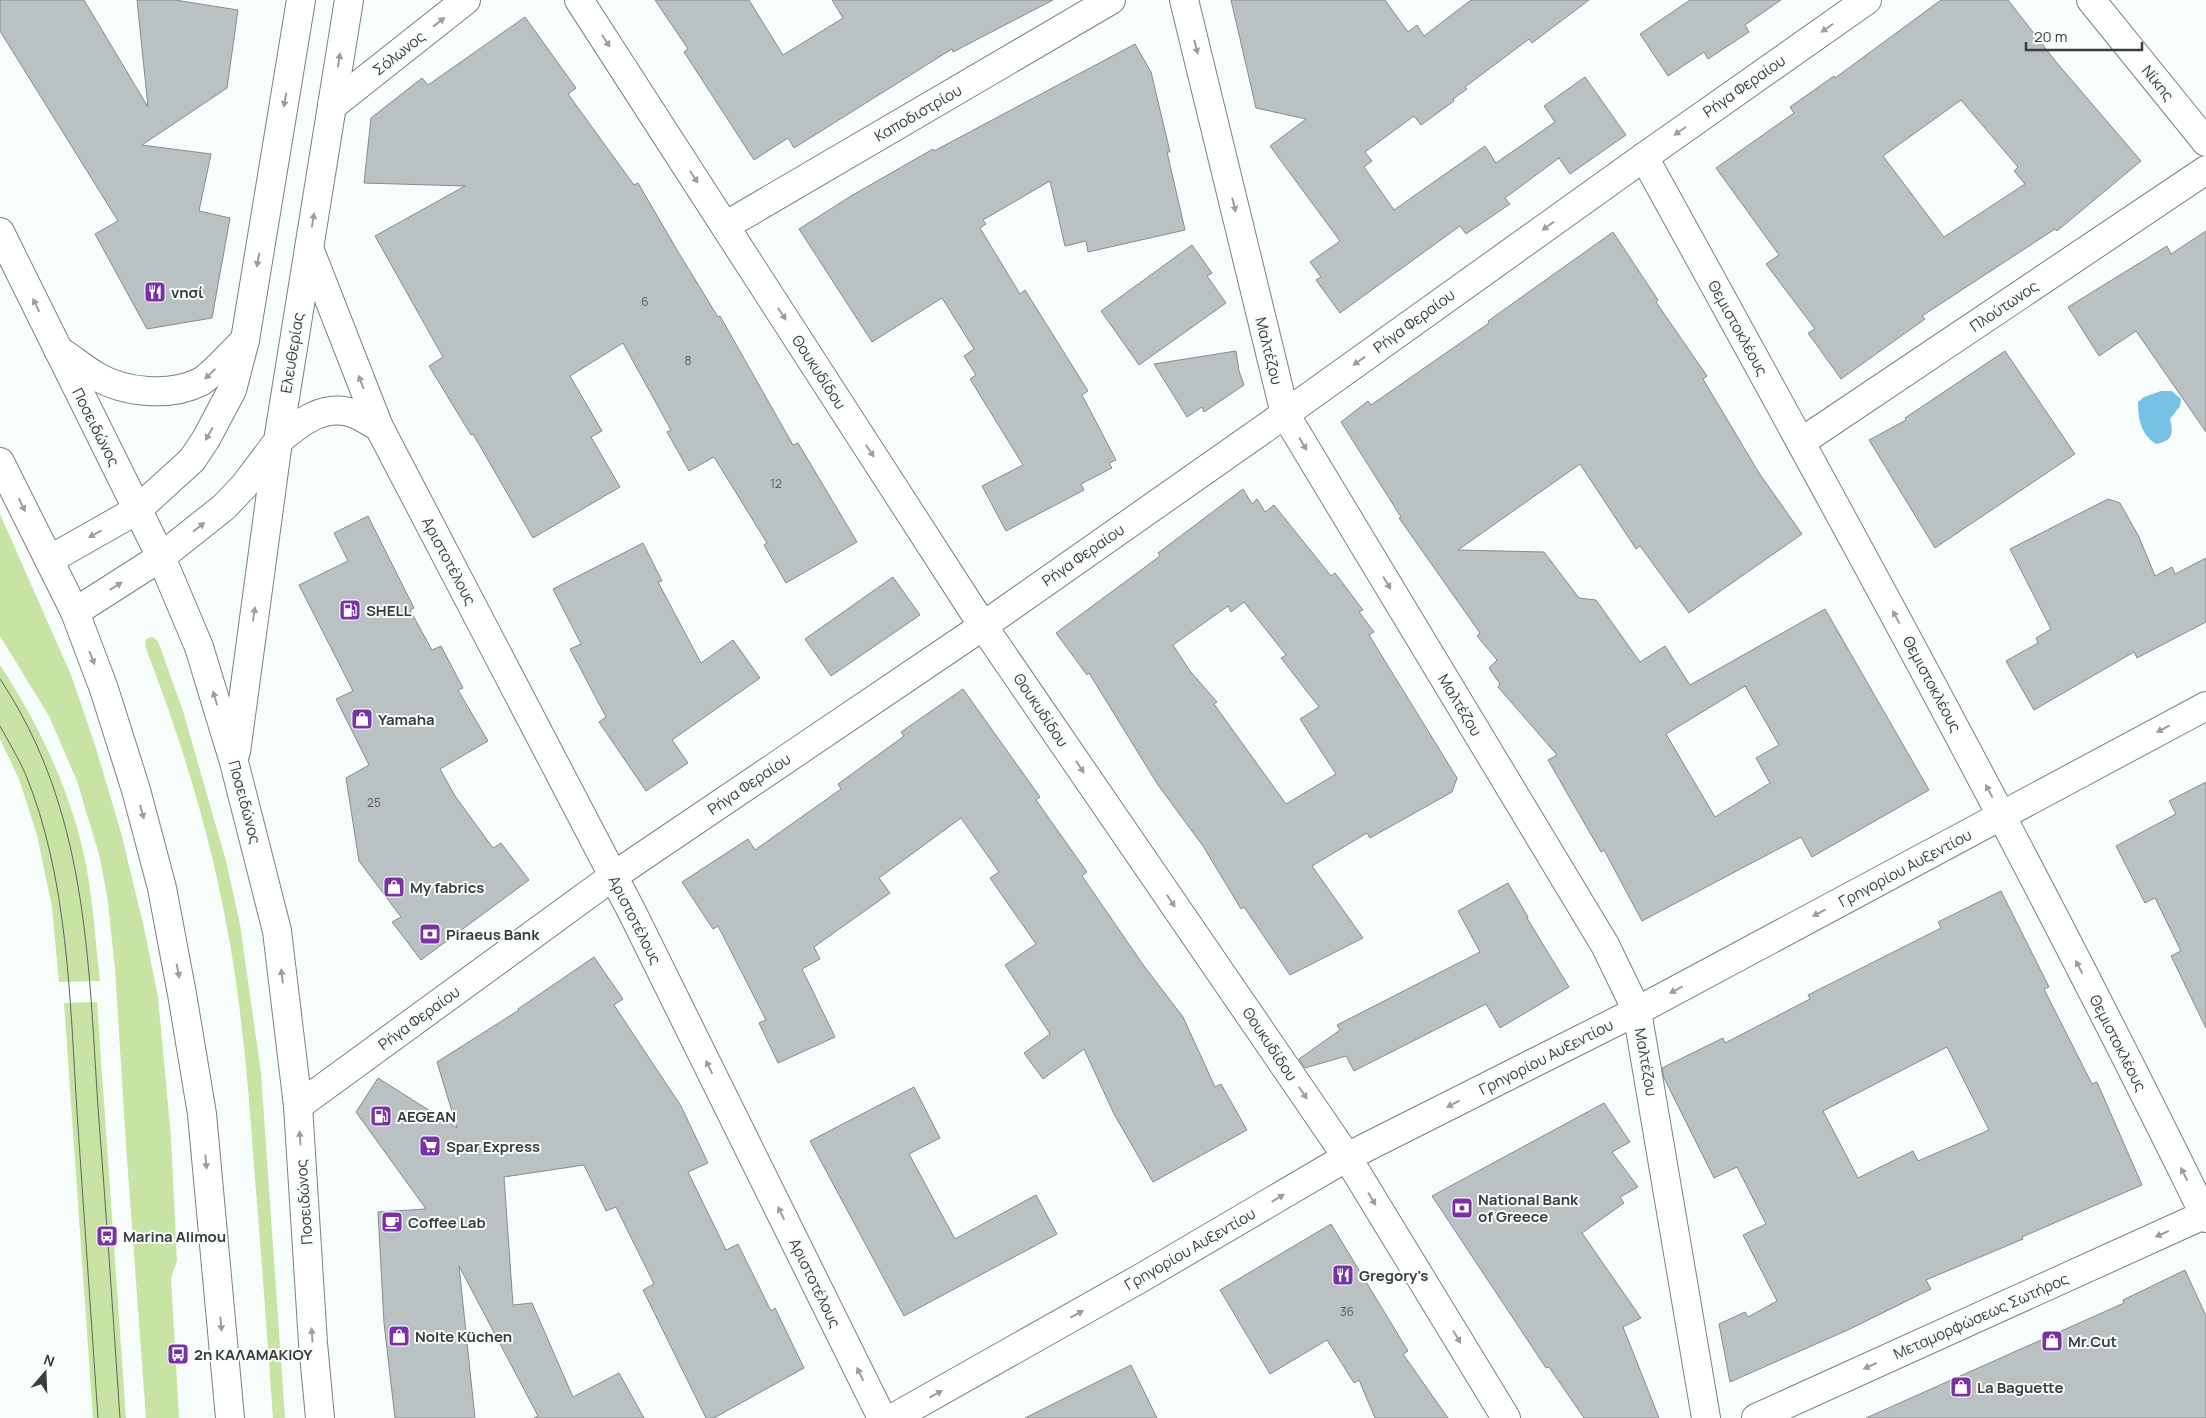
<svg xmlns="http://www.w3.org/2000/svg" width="2206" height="1418" viewBox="0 0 2206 1418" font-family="Manrope,sans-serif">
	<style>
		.green { fill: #c7e4a4 }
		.water { fill: #77c1e6 }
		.building { fill: #bac1c2; stroke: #878d8e; fill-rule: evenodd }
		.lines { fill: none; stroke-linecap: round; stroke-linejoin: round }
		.minor-casing { stroke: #7b8180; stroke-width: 30 }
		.major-casing { stroke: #7b8180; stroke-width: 30 }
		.highway-casing { stroke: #7b8180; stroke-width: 30 }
		.minor { stroke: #fff; stroke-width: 28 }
		.major { stroke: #fff; stroke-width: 28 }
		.highway { stroke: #fff; stroke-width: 28 }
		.tram { stroke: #606462; stroke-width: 1 }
		.oneway { fill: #9c9e9e }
		.labels { text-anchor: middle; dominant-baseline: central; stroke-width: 4; stroke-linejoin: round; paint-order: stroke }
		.number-label { font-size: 12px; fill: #5a5e5e }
		.street-label { font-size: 15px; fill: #3a3d3c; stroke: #f6fdfb }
		.poi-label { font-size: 15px; font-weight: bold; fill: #3a3d3c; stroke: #f6fdfb; text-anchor: start }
	</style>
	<rect width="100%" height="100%" fill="#f6fdfb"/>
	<g class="green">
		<polygon points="0,514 71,675 95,745 120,829 143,923 158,997 171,1137 177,1261 171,1278 179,1418 146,1418 126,1145 115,969 108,902 100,858 77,781 49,716 0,636"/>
		<path d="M 152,637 L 158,641 L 183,711 L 226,861 L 240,924 L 261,1073 L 285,1418 L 273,1418 C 267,1334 261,1250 254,1166 C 249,1094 243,1021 231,950 C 214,847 183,744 145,646 L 146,639 Z"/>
		<path d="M 0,665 C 42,729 78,806 89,882 C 94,915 96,948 100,981 L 59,982 L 52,907 L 37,835 L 19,779 L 0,739 Z"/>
		<polygon points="97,1002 126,1418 93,1418 64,1003"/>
	</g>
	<path class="water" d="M 2161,391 L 2172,391 L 2181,399 L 2180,406 L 2170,419 C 2174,434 2172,441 2156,444 C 2141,434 2138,420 2138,402 L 2144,397 Z"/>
	<g class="building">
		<polygon points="0,0 84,0 148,107 137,0 175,0 238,10 227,88 142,145 211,154 199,211 230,218 212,318 147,329 95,234 118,221 0,31"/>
		<polygon points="655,0 749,0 783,55 843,18 832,0 1053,0 953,52 952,49 794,148 788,138 754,160 684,52 688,49"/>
		<polygon points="1231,0 1385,0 1408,32 1417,25 1424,36 1471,0 1589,0 1532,43 1529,39 1465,87 1467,89 1453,99 1454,101 1421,125 1414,116 1365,152 1372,161 1364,167 1394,210 1485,146 1496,163 1555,122 1544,106 1585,77 1626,135 1570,174 1559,158 1505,198 1510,204 1466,234 1460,226 1340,313 1316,280 1321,277 1310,262 1340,241 1270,146 1306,119 1256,108"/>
		<polygon points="1690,0 1781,0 1745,25 1749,32 1708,59 1704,52 1668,76 1640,34"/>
		<path d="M 1941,0 L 2008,0 L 2057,63 L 2141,161 L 2057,231 L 2055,229 L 1922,316 L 1925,319 L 1841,379 L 1808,333 L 1815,329 L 1766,264 L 1779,255 L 1716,168 L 1794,113 L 1790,107 L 1834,76 L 1835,78 ZM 1961,100 L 2018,167 L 2014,171 L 2025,184 L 1944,237 L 1883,156 Z"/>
		<polygon points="525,17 576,88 568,94 634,185 638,183 680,255 718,317 720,316 793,445 798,443 857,542 786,583 764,545 767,543 714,457 689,471 667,432 671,430 623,343 570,376 602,431 591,437 620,487 533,538 473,434 471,435 429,366 443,357 375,236 465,186 364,183 371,118 422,78 428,85"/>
		<polygon points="1135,44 1151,72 1170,152 1167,152 1185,230 1088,252 1086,241 1065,246 1050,181 983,220 986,224 980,228 1020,294 1025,290 1088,391 1082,395 1116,460 1109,463 1112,468 1081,484 1084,490 1006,531 982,486 1023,465 970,379 976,375 964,356 974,349 942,298 872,342 799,229 851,196 933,149 934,151"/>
		<polygon points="2206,231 2206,432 2136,331 2099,356 2068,307 2167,246 2171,254"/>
		<path d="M 1613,232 L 1658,300 L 1656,302 L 1707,376 L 1703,379 L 1759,473 L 1802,534 L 1689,613 L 1640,546 L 1636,549 L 1580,464 L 1458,550 L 1544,552 L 1579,598 L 1596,600 L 1640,662 L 1665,646 L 1690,685 L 1825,609 L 1929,790 L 1812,857 L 1801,837 L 1642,921 L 1604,850 L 1601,852 L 1548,760 L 1557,755 L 1498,687 L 1500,684 L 1489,668 L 1497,660 L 1477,636 L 1480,633 L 1399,518 L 1401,517 L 1341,422 L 1368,401 L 1371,405 L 1489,323 L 1488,321 ZM 1745,686 L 1779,745 L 1756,758 L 1770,783 L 1715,817 L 1666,734 Z"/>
		<polygon points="1192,245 1212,273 1207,276 1226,303 1139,365 1101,311"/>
		<polygon points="1236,351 1239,371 1244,385 1204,412 1202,407 1187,417 1154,364"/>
		<polygon points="2005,351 2075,454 1935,548 1869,440 1906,420 1905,418"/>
		<path d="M 1243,489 L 1252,504 L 1257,499 L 1265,512 L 1274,505 L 1331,576 L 1335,573 L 1363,610 L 1359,612 L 1374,632 L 1369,635 L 1457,778 L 1452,792 L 1370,838 L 1367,833 L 1312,866 L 1363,938 L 1290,975 L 1244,907 L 1241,909 L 1203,846 L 1158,785 L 1089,673 L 1087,675 L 1056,633 L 1160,556 L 1158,553 ZM 1244,602 L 1286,655 L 1281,658 L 1319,707 L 1300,719 L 1336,774 L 1286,804 L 1214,704 L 1217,702 L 1190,671 L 1173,645 L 1228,606 L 1231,612 Z"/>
		<polygon points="2108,499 2120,503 2139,537 2155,576 2172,567 2175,574 2206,558 2206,622 2137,658 2134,652 2034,710 2006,661 2038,643 2036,638 2051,629 2010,549"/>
		<polygon points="368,516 414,608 410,610 432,650 441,646 463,688 458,690 488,741 440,769 455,796 493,848 501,843 529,880 421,960 392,922 401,917 359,861 346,778 369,765 336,699 353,691 299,585 348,561 334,533"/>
		<polygon points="643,543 662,581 658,582 701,663 733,640 760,678 672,740 688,763 646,791 599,722 606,717 570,649 581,644 553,589"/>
		<polygon points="893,577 920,615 831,676 805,639"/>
		<polygon points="963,689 1040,797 1036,800 1087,872 1082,876 1144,966 1183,1017 1215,1087 1221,1084 1247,1130 1153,1182 1114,1114 1084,1049 1043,1079 1024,1053 1050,1034 1005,965 1036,944 990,878 999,872 961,818 879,878 890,893 814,947 820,959 802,969 835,1037 778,1063 759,1023 766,1020 718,926 713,929 682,882 748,839 755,850 841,789 838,784 904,736 901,732"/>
		<polygon points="2206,782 2206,1028 2171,956 2181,951 2155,898 2145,903 2116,846 2176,814 2169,801"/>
		<polygon points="1508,883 1528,917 1527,918 1569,987 1500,1028 1486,1004 1354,1071 1346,1056 1305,1068 1299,1059 1340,1030 1337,1025 1480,952 1458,911"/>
		<path d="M 2001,891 L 2049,987 L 2044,989 L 2092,1084 L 2097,1082 L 2142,1185 L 2022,1237 L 2023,1239 L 1926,1280 L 1931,1289 L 1850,1329 L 1730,1382 L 1719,1324 L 1745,1312 L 1748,1317 L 1777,1301 L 1743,1235 L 1766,1224 L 1737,1167 L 1714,1178 L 1664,1078 L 1662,1068 L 1723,1038 L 1725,1043 L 1810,999 L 1808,995 L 1941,928 L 1938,922 ZM 1947,1047 L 1989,1130 L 1918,1161 L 1913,1151 L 1858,1178 L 1823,1111 Z"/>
		<polygon points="594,957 623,999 614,1005 681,1106 708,1163 688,1172 726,1250 738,1244 771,1311 775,1308 804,1368 714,1418 706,1418 643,1290 654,1284 616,1207 606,1211 584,1165 504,1177 513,1305 532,1303 573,1397 619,1373 644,1418 534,1418 538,1416 459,1266 475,1418 395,1418 384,1323 378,1212 426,1209 356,1112 378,1078 457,1128 437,1062 519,1010 518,1009"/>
		<polygon points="914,1087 940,1138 909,1154 955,1239 1036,1195 1057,1234 904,1316 810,1141"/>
		<polygon points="1604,1103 1630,1142 1612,1152 1638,1187 1620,1197 1624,1203 1582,1233 1641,1318 1623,1327 1659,1418 1584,1418 1549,1367 1546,1368 1432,1196"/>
		<polygon points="1331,1224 1408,1351 1403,1354 1448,1418 1375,1418 1359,1380 1354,1383 1327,1340 1270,1374 1220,1290"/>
		<polygon points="2185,1270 2206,1316 2206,1418 1866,1418 2124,1303 2123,1300"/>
		<polygon points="1131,1365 1157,1418 1025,1418"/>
	</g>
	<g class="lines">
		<g class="minor-casing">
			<g id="minor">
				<polyline points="579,0 983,626 1347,1157 1506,1418"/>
				<polyline points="1184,0 1285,414 1605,945 1637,1011 1706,1418"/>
				<polyline points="2091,0 2206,142"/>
				<polyline points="332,106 466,0"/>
				<path d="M 1644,157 C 1837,507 2030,858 2206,1218"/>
				<polyline points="725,226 1111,0"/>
				<polyline points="309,248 379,427 632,912 882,1418"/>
				<path d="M 278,441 C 299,423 325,402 355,414 C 363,417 371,423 379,427"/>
				<polyline points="1801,442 2206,170"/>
				<polyline points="298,1106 612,877 983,626 1285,414 1644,157 1867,0"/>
				<polyline points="893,1418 1141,1278 1347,1157 1637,1011 2206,706"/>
				<polyline points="1756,1418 2206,1214"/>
			</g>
		</g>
		<g class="major-casing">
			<g id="major">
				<polyline points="49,560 137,510 192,460 206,439 232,390 245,340 301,0"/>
				<polyline points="75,612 161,557 224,507 244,486 278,441 349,0"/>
			</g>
		</g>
		<g class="highway-casing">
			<g id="highway">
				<polyline points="0,232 161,557 199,647 234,762 277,931 298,1106 313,1343 320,1418"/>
				<path d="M 58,350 C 71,358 83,368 96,376 C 125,393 170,397 200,382 C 212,376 234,350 245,340"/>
				<polyline points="0,462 75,612 104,689 136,790 162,888 182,994 202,1114 230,1418"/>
				<polyline points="236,752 278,441"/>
			</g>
		</g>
		<use href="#minor" class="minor"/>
		<use href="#major" class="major"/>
		<use href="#highway" class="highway"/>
		<g class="tram">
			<path d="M 0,679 C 87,809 88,956 98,1107 C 106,1210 113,1314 120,1418"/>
			<path d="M 0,726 C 8,741 18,757 25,773 C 68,876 70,1001 77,1112 C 84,1214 91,1316 98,1418"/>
		</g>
	</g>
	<defs><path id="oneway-solid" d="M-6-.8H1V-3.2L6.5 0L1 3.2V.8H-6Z" transform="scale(1.25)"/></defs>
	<g class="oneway">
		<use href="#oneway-solid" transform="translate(439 22) rotate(-38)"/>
		<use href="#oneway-solid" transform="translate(1827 28) rotate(145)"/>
		<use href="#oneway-solid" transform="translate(606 41) rotate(57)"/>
		<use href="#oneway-solid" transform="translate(1196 47) rotate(76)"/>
		<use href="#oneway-solid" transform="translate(339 60) rotate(-81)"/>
		<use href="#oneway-solid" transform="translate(285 100) rotate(100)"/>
		<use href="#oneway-solid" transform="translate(1680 131) rotate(145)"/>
		<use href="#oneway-solid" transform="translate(694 177) rotate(57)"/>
		<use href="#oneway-solid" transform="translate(1234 205) rotate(76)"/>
		<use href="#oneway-solid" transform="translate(313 220) rotate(-81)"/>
		<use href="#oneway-solid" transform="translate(1548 226) rotate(144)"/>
		<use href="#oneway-solid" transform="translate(258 260) rotate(100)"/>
		<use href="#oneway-solid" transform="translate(36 305) rotate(-116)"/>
		<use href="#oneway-solid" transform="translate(782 314) rotate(57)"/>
		<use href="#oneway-solid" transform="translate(1359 361) rotate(144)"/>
		<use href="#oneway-solid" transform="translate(210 374) rotate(136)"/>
		<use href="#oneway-solid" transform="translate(361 382) rotate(-111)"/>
		<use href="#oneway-solid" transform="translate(209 434) rotate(119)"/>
		<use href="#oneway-solid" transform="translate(1303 444) rotate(59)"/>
		<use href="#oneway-solid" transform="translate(870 451) rotate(57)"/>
		<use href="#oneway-solid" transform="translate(22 505) rotate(64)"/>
		<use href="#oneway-solid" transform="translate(199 527) rotate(-38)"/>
		<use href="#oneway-solid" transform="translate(95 534) rotate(151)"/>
		<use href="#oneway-solid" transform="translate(1387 583) rotate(59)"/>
		<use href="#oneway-solid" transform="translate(116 586) rotate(-32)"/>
		<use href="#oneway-solid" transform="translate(254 614) rotate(-82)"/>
		<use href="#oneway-solid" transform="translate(1896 617) rotate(-118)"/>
		<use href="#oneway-solid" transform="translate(92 658) rotate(69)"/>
		<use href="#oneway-solid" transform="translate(215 698) rotate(-107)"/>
		<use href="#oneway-solid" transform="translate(2163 729) rotate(152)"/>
		<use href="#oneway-solid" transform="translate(1080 767) rotate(56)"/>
		<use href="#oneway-solid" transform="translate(1989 791) rotate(-118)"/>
		<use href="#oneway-solid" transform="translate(142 812) rotate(75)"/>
		<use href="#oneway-solid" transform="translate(1171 901) rotate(56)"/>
		<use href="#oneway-solid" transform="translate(1819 913) rotate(152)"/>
		<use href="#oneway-solid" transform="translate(2079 967) rotate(-117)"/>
		<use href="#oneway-solid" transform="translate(178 971) rotate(79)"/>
		<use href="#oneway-solid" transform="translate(282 976) rotate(-97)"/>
		<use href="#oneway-solid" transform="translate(1676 990) rotate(152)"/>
		<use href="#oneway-solid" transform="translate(709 1067) rotate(-116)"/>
		<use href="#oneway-solid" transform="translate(1303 1093) rotate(56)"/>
		<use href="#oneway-solid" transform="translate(1453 1104) rotate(153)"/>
		<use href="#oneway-solid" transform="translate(300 1138) rotate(-94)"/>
		<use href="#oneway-solid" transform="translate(206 1162) rotate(85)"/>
		<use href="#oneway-solid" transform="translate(2184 1174) rotate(-117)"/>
		<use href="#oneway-solid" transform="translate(1278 1198) rotate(-31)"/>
		<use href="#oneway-solid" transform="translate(1372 1199) rotate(59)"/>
		<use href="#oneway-solid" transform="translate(781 1213) rotate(-116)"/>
		<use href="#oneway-solid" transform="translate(2162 1234) rotate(156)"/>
		<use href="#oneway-solid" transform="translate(1077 1314) rotate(-29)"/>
		<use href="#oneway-solid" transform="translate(221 1324) rotate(85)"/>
		<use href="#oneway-solid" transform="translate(312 1335) rotate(-94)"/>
		<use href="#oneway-solid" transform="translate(1457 1337) rotate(59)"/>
		<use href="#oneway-solid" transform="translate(1870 1366) rotate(156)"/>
		<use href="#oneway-solid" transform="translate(860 1374) rotate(-116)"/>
		<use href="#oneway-solid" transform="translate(936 1394) rotate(-29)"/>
	</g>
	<defs>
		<g id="restaurant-square" transform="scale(1.125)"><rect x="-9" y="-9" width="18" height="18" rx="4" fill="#7931a4" stroke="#f6fdfb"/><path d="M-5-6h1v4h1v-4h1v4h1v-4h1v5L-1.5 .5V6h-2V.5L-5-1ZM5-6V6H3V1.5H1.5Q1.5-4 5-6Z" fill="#fff"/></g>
		<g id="fuel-square" transform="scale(1.125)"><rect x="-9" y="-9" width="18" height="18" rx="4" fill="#7931a4" stroke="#f6fdfb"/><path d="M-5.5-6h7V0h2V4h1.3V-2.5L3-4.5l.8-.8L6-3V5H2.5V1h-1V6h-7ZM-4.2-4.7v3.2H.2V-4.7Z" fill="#fff"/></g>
		<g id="shop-square" transform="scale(1.125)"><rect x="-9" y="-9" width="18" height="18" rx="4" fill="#7931a4" stroke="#f6fdfb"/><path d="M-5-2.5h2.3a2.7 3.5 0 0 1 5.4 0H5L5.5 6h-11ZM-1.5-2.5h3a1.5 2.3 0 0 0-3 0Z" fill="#fff"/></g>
		<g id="bank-square" transform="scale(1.125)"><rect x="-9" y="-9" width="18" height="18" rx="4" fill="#7931a4" stroke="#f6fdfb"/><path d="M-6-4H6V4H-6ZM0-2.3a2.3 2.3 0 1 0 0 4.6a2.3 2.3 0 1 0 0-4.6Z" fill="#fff"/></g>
		<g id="supermarket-square" transform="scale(1.125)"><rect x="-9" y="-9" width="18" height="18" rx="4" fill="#7931a4" stroke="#f6fdfb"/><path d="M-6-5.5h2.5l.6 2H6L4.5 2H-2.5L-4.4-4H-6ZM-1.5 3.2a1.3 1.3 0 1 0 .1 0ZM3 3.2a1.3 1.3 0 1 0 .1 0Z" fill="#fff"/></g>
		<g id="cafe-square" transform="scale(1.125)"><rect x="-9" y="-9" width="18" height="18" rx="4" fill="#7931a4" stroke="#f6fdfb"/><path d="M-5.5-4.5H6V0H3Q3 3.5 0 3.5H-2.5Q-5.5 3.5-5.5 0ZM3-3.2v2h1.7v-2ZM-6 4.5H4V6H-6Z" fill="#fff"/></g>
		<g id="bus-square" transform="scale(1.125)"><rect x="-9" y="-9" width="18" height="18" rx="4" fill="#7931a4" stroke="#f6fdfb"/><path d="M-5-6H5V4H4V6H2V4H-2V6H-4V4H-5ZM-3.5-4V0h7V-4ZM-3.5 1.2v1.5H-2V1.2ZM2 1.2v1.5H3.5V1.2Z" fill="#fff"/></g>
	</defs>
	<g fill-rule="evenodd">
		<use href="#restaurant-square" x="155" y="292"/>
		<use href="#fuel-square" x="350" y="610"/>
		<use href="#shop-square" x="362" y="719"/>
		<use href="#shop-square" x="394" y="887"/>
		<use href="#bank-square" x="430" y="934"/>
		<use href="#fuel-square" x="381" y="1116"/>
		<use href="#supermarket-square" x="430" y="1146"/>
		<use href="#bank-square" x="1462" y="1208"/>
		<use href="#cafe-square" x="392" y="1222"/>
		<use href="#bus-square" x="107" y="1236"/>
		<use href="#restaurant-square" x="1343" y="1275"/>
		<use href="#shop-square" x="399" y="1336"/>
		<use href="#shop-square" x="2052" y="1341"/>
		<use href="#bus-square" x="178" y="1354"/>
		<use href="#shop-square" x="1961" y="1387"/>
	</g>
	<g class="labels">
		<g class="number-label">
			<text x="645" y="301">6</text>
			<text x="688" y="360">8</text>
			<text x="776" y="483">12</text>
			<text x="374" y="802">25</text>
			<text x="1347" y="1311">36</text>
		</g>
		<g class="street-label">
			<text transform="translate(399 53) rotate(-38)">Σόλωνος</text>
			<text transform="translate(2158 83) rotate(51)">Νίκης</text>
			<text transform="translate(1744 86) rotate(-35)">Ρήγα Φεραίου</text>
			<text transform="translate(918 113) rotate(-30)">Καποδιστρίου</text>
			<text transform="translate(2004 306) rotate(-34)">Πλούτωνος</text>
			<text transform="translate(1414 321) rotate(-36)">Ρήγα Φεραίου</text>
			<text transform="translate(1738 328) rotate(61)">Θεμιστοκλέους</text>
			<text transform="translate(1269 351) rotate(76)">Μαλτέζου</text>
			<text transform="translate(292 353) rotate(-81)">Ελευθερίας</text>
			<text transform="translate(819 372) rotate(57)">Θουκυδίδου</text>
			<text transform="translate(96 427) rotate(63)">Ποσειδώνος</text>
			<text transform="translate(1083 555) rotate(-35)">Ρήγα Φεραίου</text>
			<text transform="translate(449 561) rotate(62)">Αριστοτέλους</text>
			<text transform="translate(1932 684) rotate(62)">Θεμιστοκλέους</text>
			<text transform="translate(1460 705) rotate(59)">Μαλτέζου</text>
			<text transform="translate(1041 710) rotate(56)">Θουκυδίδου</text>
			<text transform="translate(749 784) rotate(-34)">Ρήγα Φεραίου</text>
			<text transform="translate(245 802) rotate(75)">Ποσειδώνος</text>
			<text transform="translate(1905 868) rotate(-28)">Γρηγορίου Αυξεντίου</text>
			<text transform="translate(635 920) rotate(63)">Αριστοτέλους</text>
			<text transform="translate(419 1018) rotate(-36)">Ρήγα Φεραίου</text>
			<text transform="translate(2118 1043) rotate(63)">Θεμιστοκλέους</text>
			<text transform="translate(1270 1044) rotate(56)">Θουκυδίδου</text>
			<text transform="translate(1546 1057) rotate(-27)">Γρηγορίου Αυξεντίου</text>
			<text transform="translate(1646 1062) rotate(80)">Μαλτέζου</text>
			<text transform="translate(304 1202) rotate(-94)">Ποσειδώνος</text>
			<text transform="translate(1190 1249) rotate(-30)">Γρηγορίου Αυξεντίου</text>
			<text transform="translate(815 1283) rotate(64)">Αριστοτέλους</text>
			<text transform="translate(1981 1316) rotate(-24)">Μεταμορφώσεως Σωτήρος</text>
		</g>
		<g class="poi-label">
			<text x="171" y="292">νησί</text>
			<text x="366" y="610">SHELL</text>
			<text x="378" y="719">Yamaha</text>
			<text x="410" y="887">My fabrics</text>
			<text x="446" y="934">Piraeus Bank</text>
			<text x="397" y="1116">AEGEAN</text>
			<text x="446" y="1146">Spar Express</text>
			<text x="1478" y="1199">National Bank<tspan x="1478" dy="17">of Greece</tspan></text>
			<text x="408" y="1222">Coffee Lab</text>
			<text x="123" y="1236">Marina Alimou</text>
			<text x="1359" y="1275">Gregory's</text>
			<text x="415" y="1336">Nolte Küchen</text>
			<text x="2068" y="1341">Mr.Cut</text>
			<text x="194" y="1354">2η ΚΑΛΑΜΑΚΙΟΥ</text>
			<text x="1977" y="1387">La Baguette</text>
		</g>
	</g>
	<g transform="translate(45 1373) rotate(19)" stroke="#f6fdfb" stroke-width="4" paint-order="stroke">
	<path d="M0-4L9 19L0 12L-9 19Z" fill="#3a3d3c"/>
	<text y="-8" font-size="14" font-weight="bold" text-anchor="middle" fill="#3a3d3c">N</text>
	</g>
	<path d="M2026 42v8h116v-8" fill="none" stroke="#3a3d3c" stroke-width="2.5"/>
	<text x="2034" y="42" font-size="15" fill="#3a3d3c" stroke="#f6fdfb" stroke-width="4" paint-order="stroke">20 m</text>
</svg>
